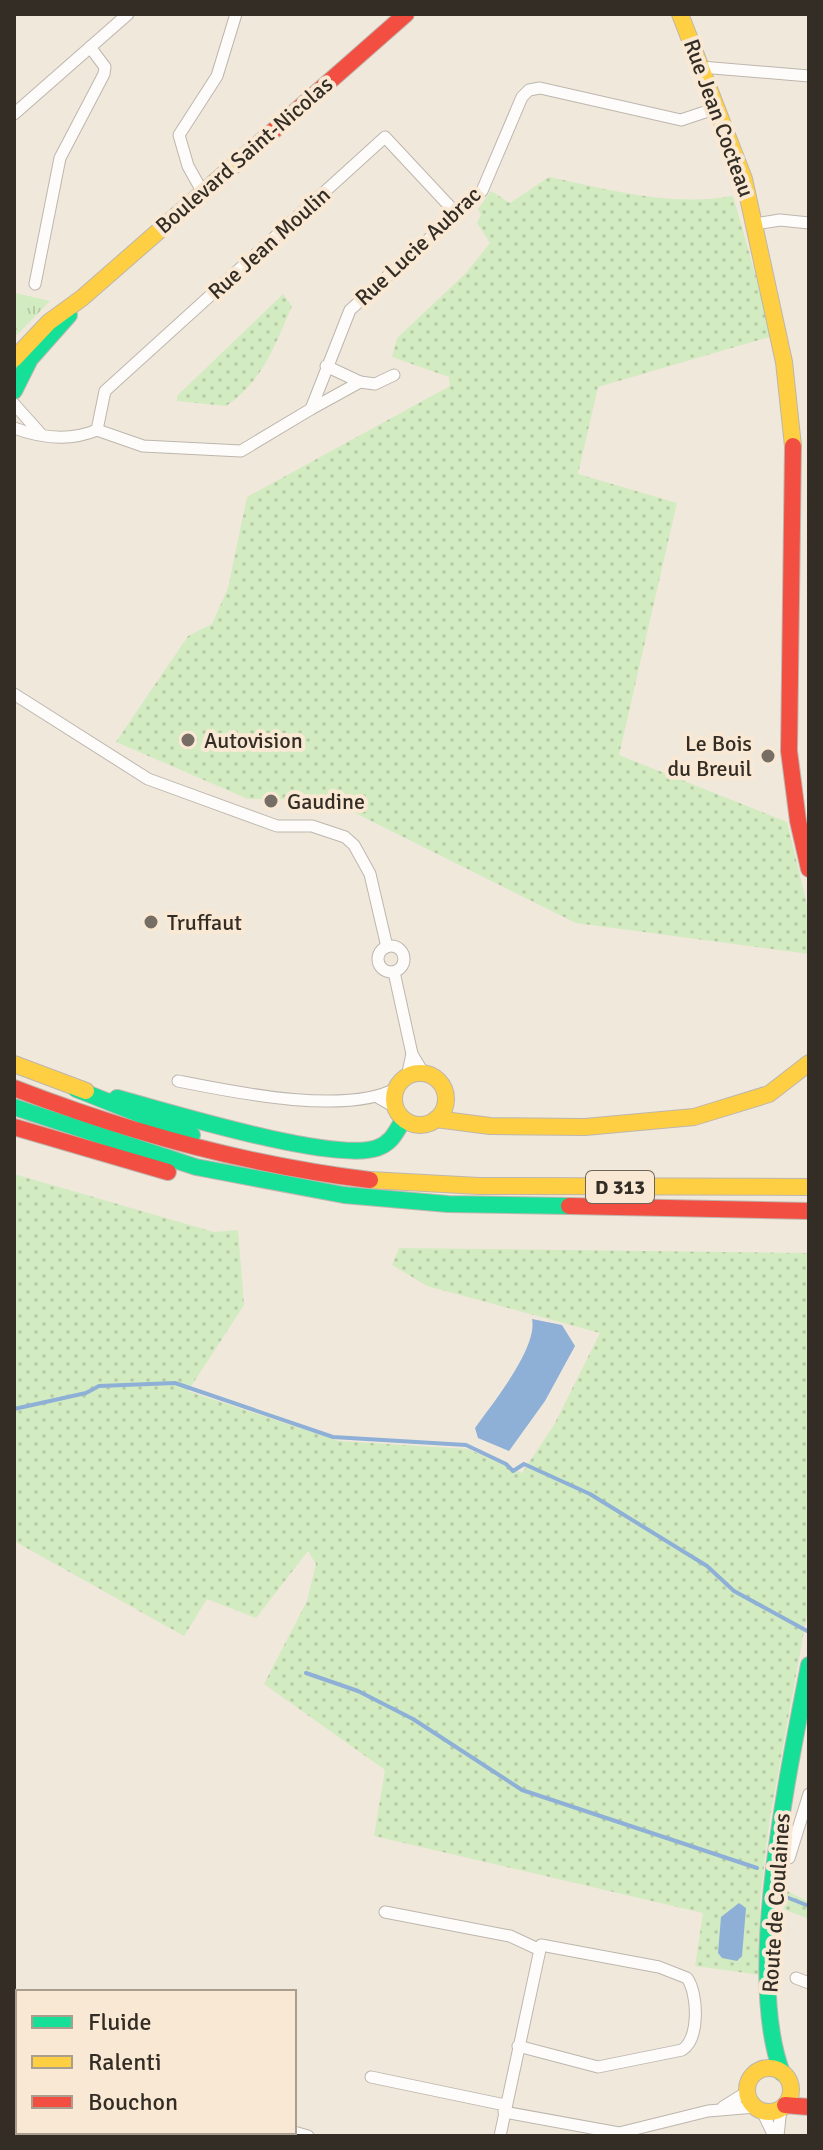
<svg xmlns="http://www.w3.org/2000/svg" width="823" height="2150" viewBox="0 0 823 2150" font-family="Signika,sans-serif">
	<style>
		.grass { fill: url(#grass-dots) }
		.park { fill: url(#park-tufts) }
		.water { fill: #8eb0d7 }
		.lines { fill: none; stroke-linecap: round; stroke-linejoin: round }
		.stream { stroke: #8eb0d7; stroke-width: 4 }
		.street-casing { stroke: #bdb6ad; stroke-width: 13 }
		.fast-casing { stroke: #bdb6ad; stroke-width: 18 }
		.slow-casing { stroke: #bdb6ad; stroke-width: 18 }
		.jam-casing { stroke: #bdb6ad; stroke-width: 18 }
		.street { stroke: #fdfcfa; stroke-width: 11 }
		.fast { stroke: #16e098; stroke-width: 16 }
		.slow { stroke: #ffcf43; stroke-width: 16 }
		.jam { stroke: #f24e42; stroke-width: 16 }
		.poi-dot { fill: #766e65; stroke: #f9e9d4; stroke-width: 3 }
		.labels { text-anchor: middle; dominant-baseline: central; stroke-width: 8; stroke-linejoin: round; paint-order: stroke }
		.shield { fill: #f9e9d4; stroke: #6e655a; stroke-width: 2 }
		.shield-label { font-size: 20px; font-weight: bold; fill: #332d25 }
		.street-label { font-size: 22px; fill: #332d25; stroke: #f9e9d4 }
		.poi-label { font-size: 22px; fill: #332d25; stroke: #f9e9d4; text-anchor: start }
	</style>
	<defs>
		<pattern id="grass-dots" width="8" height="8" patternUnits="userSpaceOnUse" patternTransform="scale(2)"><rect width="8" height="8" fill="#d3ebc1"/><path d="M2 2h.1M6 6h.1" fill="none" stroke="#b6caa6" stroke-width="1.8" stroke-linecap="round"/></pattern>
		<pattern id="park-tufts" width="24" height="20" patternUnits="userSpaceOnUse" patternTransform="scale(2)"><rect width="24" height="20" fill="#d3ebc1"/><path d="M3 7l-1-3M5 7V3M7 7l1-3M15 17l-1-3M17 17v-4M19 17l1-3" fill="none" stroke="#b6caa6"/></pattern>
	</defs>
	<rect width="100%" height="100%" fill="#f1e8dc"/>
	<g class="grass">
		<path d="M 549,177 C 610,190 671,207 733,196 L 773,336 L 598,387 L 578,474 L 677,503 L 619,755 L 787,822 L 809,913 L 809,954 L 576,923 L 329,800 L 248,799 L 116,742 L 188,636 L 212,624 L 228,588 L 247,497 L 450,386 L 449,377 L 392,357 L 397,338 L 466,273 L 490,243 L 477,223 L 481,215 L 478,209 L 491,191 L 510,203 Z"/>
		<path d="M 283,294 L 292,306 C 275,345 263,381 226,406 L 177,401 L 177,396 Z"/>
		<polygon points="14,1174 214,1232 238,1230 244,1305 188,1391 339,1441 468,1449 522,1473 554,1425 600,1333 427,1286 392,1265 399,1248 809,1253 809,1604 769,1823 760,1902 761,1975 695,1966 703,1913 374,1836 385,1770 264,1684 307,1601 316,1564 308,1551 256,1618 207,1599 184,1636 14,1541"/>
		<polygon points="785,1890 809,1902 809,1919 783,1909"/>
	</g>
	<polygon class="park" points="16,293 50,301 14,338 14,298"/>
	<g class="water">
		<path d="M 532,1319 L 562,1325 L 575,1346 L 545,1401 L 509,1451 L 478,1438 L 475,1428 C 492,1404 538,1348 532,1319 Z"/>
		<polygon points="739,1903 746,1908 742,1956 737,1961 722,1958 718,1953 721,1917"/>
	</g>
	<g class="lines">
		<g class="stream">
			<polyline points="14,1409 86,1393 99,1386 175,1383 333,1437 466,1445 506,1464 513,1471 524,1464 590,1494 707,1566 734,1591 809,1632"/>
			<polyline points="306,1673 358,1691 413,1719 522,1790 757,1868"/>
			<polyline points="786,1897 809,1906"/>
		</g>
		<g class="street-casing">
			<g id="street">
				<polyline points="701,67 809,76"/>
				<polyline points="14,114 128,14"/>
				<polyline points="202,191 188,166 179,135 217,76 236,14"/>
				<polyline points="755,224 780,220 809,223"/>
				<polyline points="35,284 60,158 104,74 105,67 90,47"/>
				<polyline points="360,382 375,384 394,375"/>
				<polyline points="14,404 40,433"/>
				<polyline points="311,409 360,382 326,366"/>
				<path d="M 14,428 C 41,438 71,441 97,430 L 143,446 L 241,451 L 311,409 L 350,310 L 482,191 L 522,97 L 529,90 L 540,88 L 681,120 L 717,108"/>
				<polyline points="97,430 105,391 385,137 455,212"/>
				<polyline points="14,694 148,779 277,826 312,826 345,837 354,845 370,874 387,947"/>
				<circle cx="391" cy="959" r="13"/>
				<polyline points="394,972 412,1054 424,1074"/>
				<polyline points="407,1077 412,1054"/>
				<path d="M 178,1081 C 233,1092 347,1116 397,1088"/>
				<polyline points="379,1098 395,1107"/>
				<polyline points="789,1858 809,1794"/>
				<polyline points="385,1912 510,1936 538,1949"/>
				<polyline points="796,1978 809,1983"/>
				<polyline points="14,2043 18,2044"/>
				<polyline points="371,2077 505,2105"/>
				<polyline points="723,2107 747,2092"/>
				<polyline points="762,2111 774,2136"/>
				<polyline points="504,2112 619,2133 708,2111 755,2107"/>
				<polyline points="294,2132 308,2136"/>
				<path d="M 500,2136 L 541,1945 L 659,1967 L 687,1978 C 698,1993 700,2039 682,2050 L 598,2067 L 518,2046"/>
				<polyline points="778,2136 781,2108"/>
			</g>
		</g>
		<g class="fast-casing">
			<g id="fast">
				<polyline points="14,391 30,359 69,315"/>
				<polyline points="76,1089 192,1135"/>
				<path d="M 117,1098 C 168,1112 334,1163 377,1148 C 391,1143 395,1134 402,1122 L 401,1117"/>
				<polyline points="14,1107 196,1167 344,1195 448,1204 569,1206"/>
				<path d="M 782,2073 C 744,1973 789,1771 809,1665"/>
			</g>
		</g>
		<g class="slow-casing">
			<g id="slow">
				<polyline points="680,14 744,179 784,362 793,446"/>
				<polyline points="14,359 49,322 82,298 272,132"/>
				<polyline points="14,1064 86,1091"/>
				<circle cx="420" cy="1099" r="26"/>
				<polyline points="436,1119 490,1126 585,1127 694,1117 769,1094 809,1063"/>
				<polyline points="370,1180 479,1186 809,1187"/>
				<circle cx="769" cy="2090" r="22"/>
			</g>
		</g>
		<g class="jam-casing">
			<g id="jam">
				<polyline points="272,132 406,14"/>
				<polyline points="793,446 789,751 798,821 809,869"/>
				<path d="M 14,1088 C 130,1133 247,1165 370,1180"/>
				<polyline points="14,1127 168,1172"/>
				<polyline points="569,1206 809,1211"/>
				<polyline points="785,2105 809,2107"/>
			</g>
		</g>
		<use href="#street" class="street"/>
		<use href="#fast" class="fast"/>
		<use href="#slow" class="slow"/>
		<use href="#jam" class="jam"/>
	</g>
	<g class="poi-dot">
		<circle cx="188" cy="740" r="8"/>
		<circle cx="768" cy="756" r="8"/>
		<circle cx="271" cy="801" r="8"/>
		<circle cx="151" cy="922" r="8"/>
	</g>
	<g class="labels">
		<rect class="shield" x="586" y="1171" width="68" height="32" rx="6"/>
		<g class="shield-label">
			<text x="620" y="1187">D 313</text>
		</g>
		<g class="street-label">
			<text transform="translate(719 118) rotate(70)">Rue Jean Cocteau</text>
			<text transform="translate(244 155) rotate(-41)">Boulevard Saint-Nicolas</text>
			<text transform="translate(269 243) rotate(-42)">Rue Jean Moulin</text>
			<text transform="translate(418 246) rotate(-43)">Rue Lucie Aubrac</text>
			<text transform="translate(776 1903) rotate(-86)">Route de Coulaines</text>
		</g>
		<g class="poi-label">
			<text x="204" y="740">Autovision</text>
			<text x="752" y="743" text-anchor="end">Le Bois<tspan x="752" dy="25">du Breuil</tspan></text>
			<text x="287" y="801">Gaudine</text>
			<text x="167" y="922">Truffaut</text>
		</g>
	</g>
	<rect width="823" height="2150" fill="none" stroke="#332d25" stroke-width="32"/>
	<rect x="16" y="1990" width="280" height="144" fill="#f9e9d4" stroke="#aa9e8e" stroke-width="2"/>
	<rect x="32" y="2016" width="40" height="12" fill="#16e098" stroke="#aa9e8e" stroke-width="2"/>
	<text x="88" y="2030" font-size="24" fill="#332d25">Fluide</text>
	<rect x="32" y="2056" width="40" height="12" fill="#ffcf43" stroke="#aa9e8e" stroke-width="2"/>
	<text x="88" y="2070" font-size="24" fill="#332d25">Ralenti</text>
	<rect x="32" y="2096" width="40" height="12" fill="#f24e42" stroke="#aa9e8e" stroke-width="2"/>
	<text x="88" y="2110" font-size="24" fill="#332d25">Bouchon</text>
</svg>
